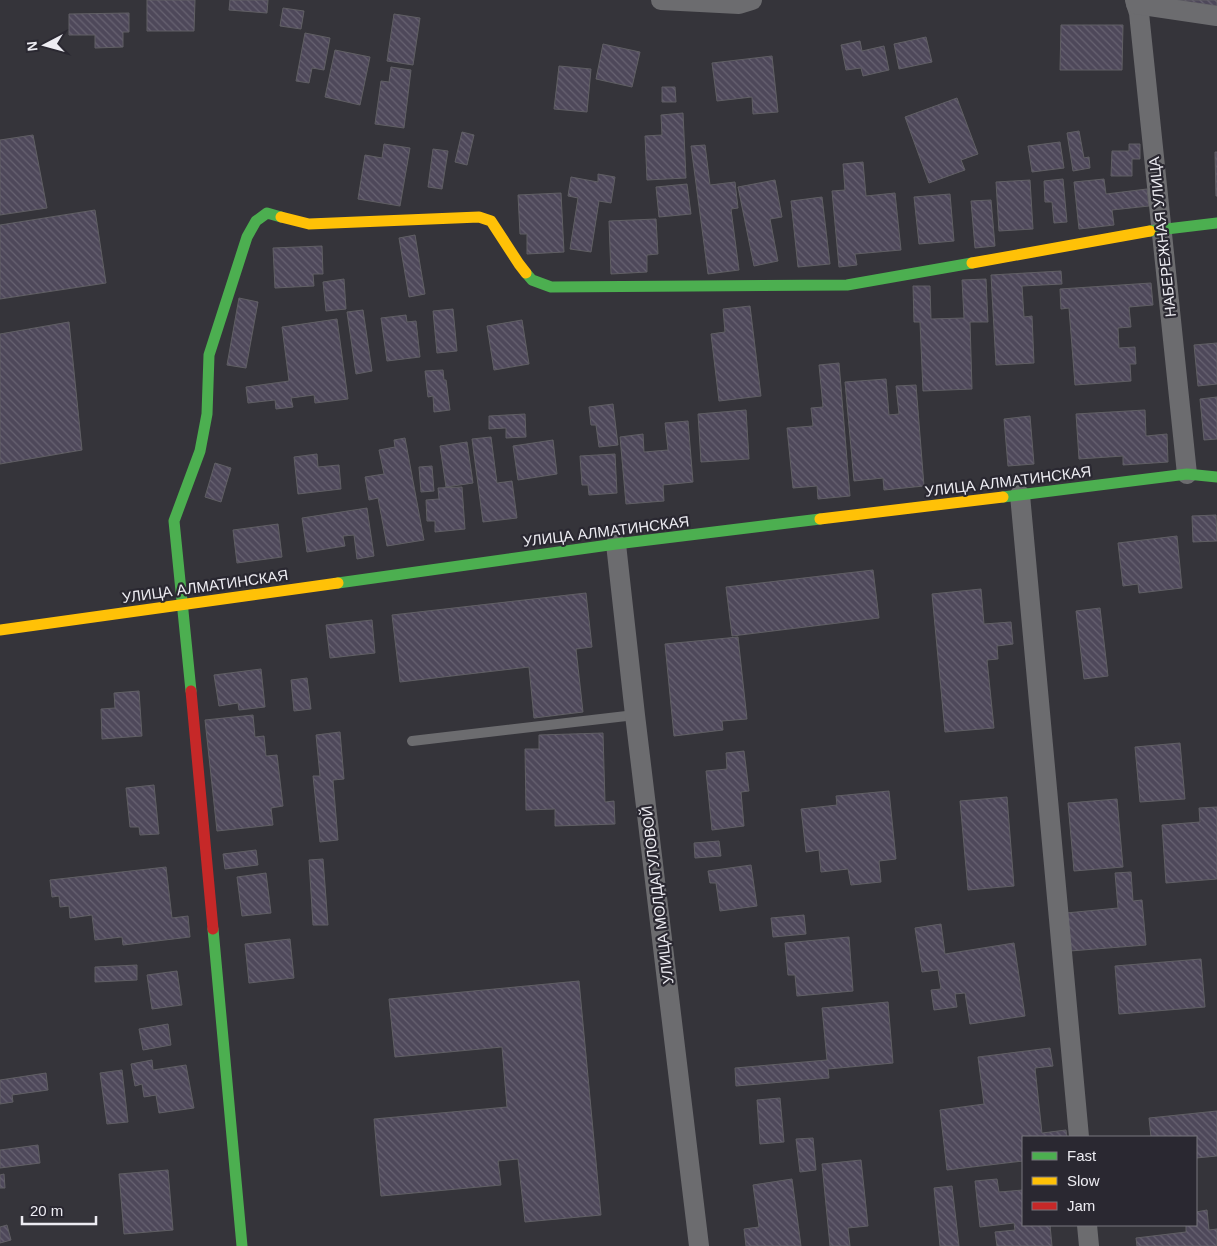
<svg xmlns="http://www.w3.org/2000/svg" width="1217" height="1246" viewBox="0 0 1217 1246" font-family="Arial,sans-serif">
	<style>
		.building { fill: url(#building-back-hatch); stroke: #605f64 }
		.lines { fill: none; stroke-linecap: round; stroke-linejoin: round }
		.lane { stroke: #6c6c6f; stroke-width: 10 }
		.street { stroke: #6c6c6f; stroke-width: 20 }
		.fast { stroke: #4caf50; stroke-width: 11 }
		.slow { stroke: #ffc107; stroke-width: 11 }
		.jam { stroke: #c62828; stroke-width: 11 }
		.labels { text-anchor: middle; dominant-baseline: central; stroke-width: 4.5; stroke-linejoin: round; paint-order: stroke }
		.street-label { font-size: 15px; fill: #edecf2; stroke: #2a2831 }
	</style>
	<defs>
		<pattern id="building-back-hatch" width="6" height="6" patternUnits="userSpaceOnUse" patternTransform="scale(1.25)"><rect width="6" height="6" fill="#4e485a"/><path d="M-1 5l2 2M0 0l6 6M5-1l2 2" fill="none" stroke="#686372"/></pattern>
	</defs>
	<rect width="100%" height="100%" fill="#35343a"/>
	<g class="building">
		<polygon points="147,0 195,0 194,31 147,31"/>
		<polygon points="230,0 268,0 267,13 229,10"/>
		<polygon points="1176,0 1217,0 1217,6"/>
		<polygon points="283,8 304,11 301,29 280,26"/>
		<polygon points="129,13 129,32 123,32 123,47 95,48 95,35 69,35 69,14"/>
		<polygon points="394,14 420,18 413,65 387,61"/>
		<polygon points="1061,25 1123,25 1122,70 1060,70"/>
		<polygon points="305,33 330,38 324,70 312,68 309,83 296,81"/>
		<polygon points="926,37 932,62 899,69 894,44"/>
		<polygon points="860,41 862,51 884,46 889,70 863,76 861,68 846,70 841,45"/>
		<polygon points="603,44 640,52 632,87 596,79"/>
		<polygon points="335,50 370,57 360,105 325,97"/>
		<polygon points="772,56 778,112 753,114 752,97 717,101 712,63"/>
		<polygon points="559,66 591,69 587,112 554,109"/>
		<polygon points="391,67 411,70 404,128 375,124 381,81 389,82"/>
		<polygon points="662,87 675,87 676,102 662,102"/>
		<polygon points="957,98 978,154 961,160 965,170 929,183 905,117"/>
		<polygon points="683,113 686,178 647,180 645,136 662,135 661,115"/>
		<polygon points="1079,131 1084,158 1089,157 1090,168 1073,171 1067,133"/>
		<polygon points="462,132 474,135 467,165 455,162"/>
		<polygon points="33,135 47,208 0,215 0,140"/>
		<polygon points="1060,142 1064,168 1032,172 1028,146"/>
		<polygon points="384,144 410,148 400,206 358,199 365,155 382,158"/>
		<polygon points="1129,144 1140,144 1140,159 1132,159 1132,176 1111,176 1112,151 1129,151"/>
		<polygon points="705,145 710,185 735,182 738,208 731,209 739,270 708,274 691,146"/>
		<polygon points="433,149 448,151 442,189 428,187"/>
		<polygon points="1215,152 1217,152 1217,196 1216,196"/>
		<polygon points="863,162 866,196 895,193 901,250 855,254 857,265 839,267 832,191 845,190 843,164"/>
		<polygon points="598,174 615,177 611,203 599,201 591,252 570,249 578,198 568,196 571,177 598,182"/>
		<polygon points="1063,179 1067,222 1054,223 1052,202 1045,202 1044,181"/>
		<polygon points="1104,179 1106,194 1147,189 1149,206 1112,210 1114,225 1079,229 1074,182"/>
		<polygon points="775,180 782,217 770,219 778,261 754,266 738,187"/>
		<polygon points="1030,180 1033,229 999,231 996,182"/>
		<polygon points="687,184 691,214 659,217 656,187"/>
		<polygon points="561,193 564,252 527,254 527,234 520,234 518,195"/>
		<polygon points="950,194 954,241 919,244 914,197"/>
		<polygon points="822,197 830,264 798,267 791,201"/>
		<polygon points="991,200 995,246 975,248 971,201"/>
		<polygon points="95,210 106,283 0,299 0,225"/>
		<polygon points="656,219 658,254 647,255 647,272 611,274 609,221"/>
		<polygon points="415,235 425,294 409,297 399,238"/>
		<polygon points="322,246 323,274 313,274 314,286 275,288 273,248"/>
		<polygon points="1061,271 1062,284 1022,286 1024,317 1032,316 1034,363 996,365 991,275"/>
		<polygon points="344,279 346,309 326,311 323,282"/>
		<polygon points="986,279 988,322 970,322 972,389 923,391 920,322 914,322 913,286 930,286 931,319 964,318 962,280"/>
		<polygon points="1151,283 1153,305 1129,307 1131,327 1118,328 1119,348 1135,347 1136,364 1130,364 1131,381 1075,385 1069,308 1061,309 1060,289"/>
		<polygon points="239,298 258,302 246,368 227,365"/>
		<polygon points="750,306 761,396 719,401 711,334 725,332 723,309"/>
		<polygon points="453,309 457,351 437,353 433,311"/>
		<polygon points="363,310 372,371 356,374 347,312"/>
		<polygon points="406,315 407,322 416,321 420,357 387,361 381,318"/>
		<polygon points="337,319 348,399 315,403 314,395 291,398 293,407 276,409 275,400 248,403 246,387 289,381 282,327"/>
		<polygon points="522,320 529,364 494,370 487,326"/>
		<polygon points="69,322 82,450 0,464 0,334"/>
		<polygon points="1217,343 1217,384 1198,386 1194,345"/>
		<polygon points="839,363 850,496 818,499 817,486 793,488 787,428 813,426 811,408 823,407 819,365"/>
		<polygon points="443,370 444,380 446,380 450,410 434,412 433,396 428,397 425,371"/>
		<polygon points="886,379 889,415 899,414 896,386 916,385 924,486 884,490 883,478 854,481 845,382"/>
		<polygon points="1217,397 1217,439 1204,440 1200,399"/>
		<polygon points="613,404 618,445 599,447 596,425 591,425 589,407"/>
		<polygon points="746,410 749,459 701,462 698,414"/>
		<polygon points="1145,410 1146,436 1167,434 1168,462 1123,465 1123,456 1079,459 1076,414"/>
		<polygon points="525,414 526,437 506,438 506,428 489,429 489,416"/>
		<polygon points="1030,416 1034,464 1008,466 1004,419"/>
		<polygon points="688,421 693,482 663,485 664,501 626,504 620,437 643,434 644,452 668,450 665,423"/>
		<polygon points="491,437 497,483 512,481 517,518 483,522 472,439"/>
		<polygon points="405,438 424,540 387,546 378,498 369,500 365,477 384,474 379,450 395,447 394,440"/>
		<polygon points="553,440 557,474 518,480 513,446"/>
		<polygon points="467,442 473,483 446,487 440,446"/>
		<polygon points="317,454 318,467 339,465 341,489 298,494 294,457"/>
		<polygon points="615,454 617,493 589,495 588,485 582,485 580,456"/>
		<polygon points="215,463 231,468 221,502 205,497"/>
		<polygon points="432,466 434,491 421,492 419,467"/>
		<polygon points="462,487 465,529 435,532 435,521 427,521 426,500 439,499 438,488"/>
		<polygon points="367,508 374,556 357,559 354,535 343,536 345,546 307,552 302,518"/>
		<polygon points="1216,515 1217,541 1193,542 1192,516"/>
		<polygon points="278,524 282,557 237,563 233,530"/>
		<polygon points="1177,536 1182,588 1139,593 1138,584 1123,586 1118,543"/>
		<polygon points="873,570 879,618 732,636 726,587"/>
		<polygon points="981,589 984,624 1011,622 1013,644 997,646 998,659 987,660 994,728 945,732 932,594"/>
		<polygon points="586,593 592,647 576,649 583,712 534,718 529,667 400,682 392,615"/>
		<polygon points="1100,608 1108,676 1084,679 1076,611"/>
		<polygon points="372,620 375,653 330,658 326,625"/>
		<polygon points="738,637 747,719 722,721 723,730 674,736 665,644"/>
		<polygon points="261,669 265,707 239,710 238,703 219,706 214,675"/>
		<polygon points="307,678 311,709 294,711 291,680"/>
		<polygon points="139,691 142,736 102,739 101,709 115,708 114,693"/>
		<polygon points="253,715 255,737 264,736 266,756 277,755 283,806 271,808 273,825 217,831 205,720"/>
		<polygon points="340,732 344,779 333,780 338,840 320,842 313,776 320,776 316,735"/>
		<polygon points="603,733 605,802 614,801 615,824 555,826 555,809 526,810 525,749 539,749 539,735"/>
		<polygon points="1180,743 1185,799 1140,802 1135,747"/>
		<polygon points="744,751 749,791 741,792 744,826 712,830 706,771 727,769 726,753"/>
		<polygon points="154,785 159,834 140,835 139,827 130,827 126,788"/>
		<polygon points="889,791 896,859 879,861 881,882 851,885 848,869 821,872 819,850 806,852 801,809 837,805 836,796"/>
		<polygon points="1007,797 1014,886 968,890 960,801"/>
		<polygon points="1117,799 1123,867 1074,871 1068,803"/>
		<polygon points="1217,807 1217,879 1166,883 1162,825 1200,822 1199,808"/>
		<polygon points="719,841 721,856 695,858 694,843"/>
		<polygon points="256,850 258,865 225,869 223,854"/>
		<polygon points="323,859 328,925 313,925 309,860"/>
		<polygon points="751,865 757,906 720,911 716,883 710,883 708,871"/>
		<polygon points="166,867 172,918 188,916 190,937 123,945 122,937 95,940 92,915 70,918 69,906 60,907 59,896 52,897 50,880"/>
		<polygon points="1131,872 1133,901 1142,900 1146,945 1070,951 1066,913 1118,908 1115,873"/>
		<polygon points="266,873 271,913 242,916 237,877"/>
		<polygon points="804,915 806,934 773,937 771,918"/>
		<polygon points="941,924 945,954 1014,943 1025,1016 970,1024 965,993 955,994 957,1007 934,1010 931,990 941,989 938,970 922,972 915,928"/>
		<polygon points="849,937 853,991 797,996 795,975 788,975 785,943"/>
		<polygon points="290,939 294,978 249,983 245,944"/>
		<polygon points="1201,959 1205,1007 1119,1014 1115,966"/>
		<polygon points="137,965 137,980 95,982 95,967"/>
		<polygon points="177,971 182,1005 152,1009 147,975"/>
		<polygon points="579,981 601,1215 525,1222 518,1159 498,1161 501,1185 381,1196 374,1119 507,1107 502,1047 395,1057 389,999"/>
		<polygon points="888,1002 893,1063 828,1069 829,1078 736,1086 735,1068 827,1060 822,1008"/>
		<polygon points="168,1024 171,1045 143,1050 139,1029"/>
		<polygon points="1050,1048 1053,1066 1035,1068 1042,1133 1066,1130 1067,1137 1023,1137 1023,1161 947,1170 940,1110 984,1104 978,1057"/>
		<polygon points="152,1060 153,1070 186,1065 194,1108 159,1113 156,1095 144,1097 142,1084 135,1086 131,1064"/>
		<polygon points="122,1070 128,1122 107,1124 100,1073"/>
		<polygon points="46,1073 48,1090 12,1095 13,1102 0,1104 0,1080"/>
		<polygon points="780,1098 784,1142 760,1144 757,1100"/>
		<polygon points="1217,1111 1217,1156 1196,1158 1196,1137 1151,1137 1149,1118"/>
		<polygon points="813,1138 816,1170 800,1172 796,1139"/>
		<polygon points="38,1145 40,1163 0,1168 0,1150"/>
		<polygon points="861,1160 868,1226 848,1228 850,1246 830,1246 822,1164"/>
		<polygon points="168,1170 173,1230 124,1234 119,1174"/>
		<polygon points="4,1174 5,1188 0,1188 0,1175"/>
		<polygon points="792,1179 801,1246 746,1246 744,1229 759,1227 753,1185"/>
		<polygon points="997,1179 999,1192 1023,1190 1023,1225 1050,1225 1052,1246 997,1246 995,1232 1015,1230 1014,1223 980,1227 975,1181"/>
		<polygon points="952,1186 959,1246 940,1246 934,1188"/>
		<polygon points="1207,1210 1209,1230 1217,1229 1217,1246 1137,1246 1136,1238 1186,1232 1186,1225 1196,1225 1196,1212"/>
		<polygon points="7,1225 11,1240 0,1243 0,1227"/>
	</g>
	<g class="lines">
		<polyline class="lane" points="412,741 635,715"/>
		<g class="street">
			<polyline points="661,0 739,4 752,0"/>
			<polyline points="1135,0 1139,13 1187,474"/>
			<polyline points="1136,4 1217,16"/>
			<polyline points="1020,495 1079,1137"/>
			<polyline points="616,544 635,715 699,1246"/>
			<polyline points="1087,1225 1089,1246"/>
		</g>
		<g class="fast">
			<polyline points="1150,231 1217,223"/>
			<polyline points="526,273 532,280 551,287 847,285 972,263"/>
			<polyline points="1003,497 1187,474 1217,477"/>
			<polyline points="338,583 616,544 820,519"/>
			<polyline points="191,691 174,521 200,451 207,414 209,355 247,237 256,221 267,213 281,217"/>
			<polyline points="213,929 242,1246"/>
		</g>
		<g class="slow">
			<polyline points="281,217 309,224 479,217 491,221 519,264 526,273"/>
			<polyline points="972,263 1150,231"/>
			<polyline points="820,519 1003,497"/>
			<polyline points="0,630 338,583"/>
		</g>
		<polyline class="jam" points="191,691 213,929"/>
	</g>
	<g class="labels">
		<g class="street-label">
			<text transform="translate(1162 237) rotate(-96)">НАБЕРЕЖНАЯ УЛИЦА</text>
			<text transform="translate(1008 481) rotate(-7)">УЛИЦА АЛМАТИНСКАЯ</text>
			<text transform="translate(606 531) rotate(-7)">УЛИЦА АЛМАТИНСКАЯ</text>
			<text transform="translate(205 586) rotate(-8)">УЛИЦА АЛМАТИНСКАЯ</text>
			<text transform="translate(657 895) rotate(-97)">УЛИЦА МОЛДАГУЛОВОЙ</text>
		</g>
	</g>
	<rect x="1022" y="1136" width="175" height="90" fill="#2a2831" stroke="#78767e"/>
	<rect x="1032" y="1152" width="25" height="8" fill="#4caf50" stroke="#78767e"/>
	<text x="1067" y="1161" font-size="15" fill="#edecf2">Fast</text>
	<rect x="1032" y="1177" width="25" height="8" fill="#ffc107" stroke="#78767e"/>
	<text x="1067" y="1186" font-size="15" fill="#edecf2">Slow</text>
	<rect x="1032" y="1202" width="25" height="8" fill="#c62828" stroke="#78767e"/>
	<text x="1067" y="1211" font-size="15" fill="#edecf2">Jam</text>
	<g transform="translate(45 45) rotate(264)" stroke="#2a2831" stroke-width="4" paint-order="stroke">
	<path d="M0-4L9 19L0 12L-9 19Z" fill="#edecf2"/>
	<text y="-8" font-size="14" font-weight="bold" text-anchor="middle" fill="#edecf2">N</text>
	</g>
	<path d="M22 1216v8h74v-8" fill="none" stroke="#edecf2" stroke-width="2.5"/>
	<text x="30" y="1216" font-size="15" fill="#edecf2" stroke="#2a2831" stroke-width="4" paint-order="stroke">20 m</text>
</svg>
